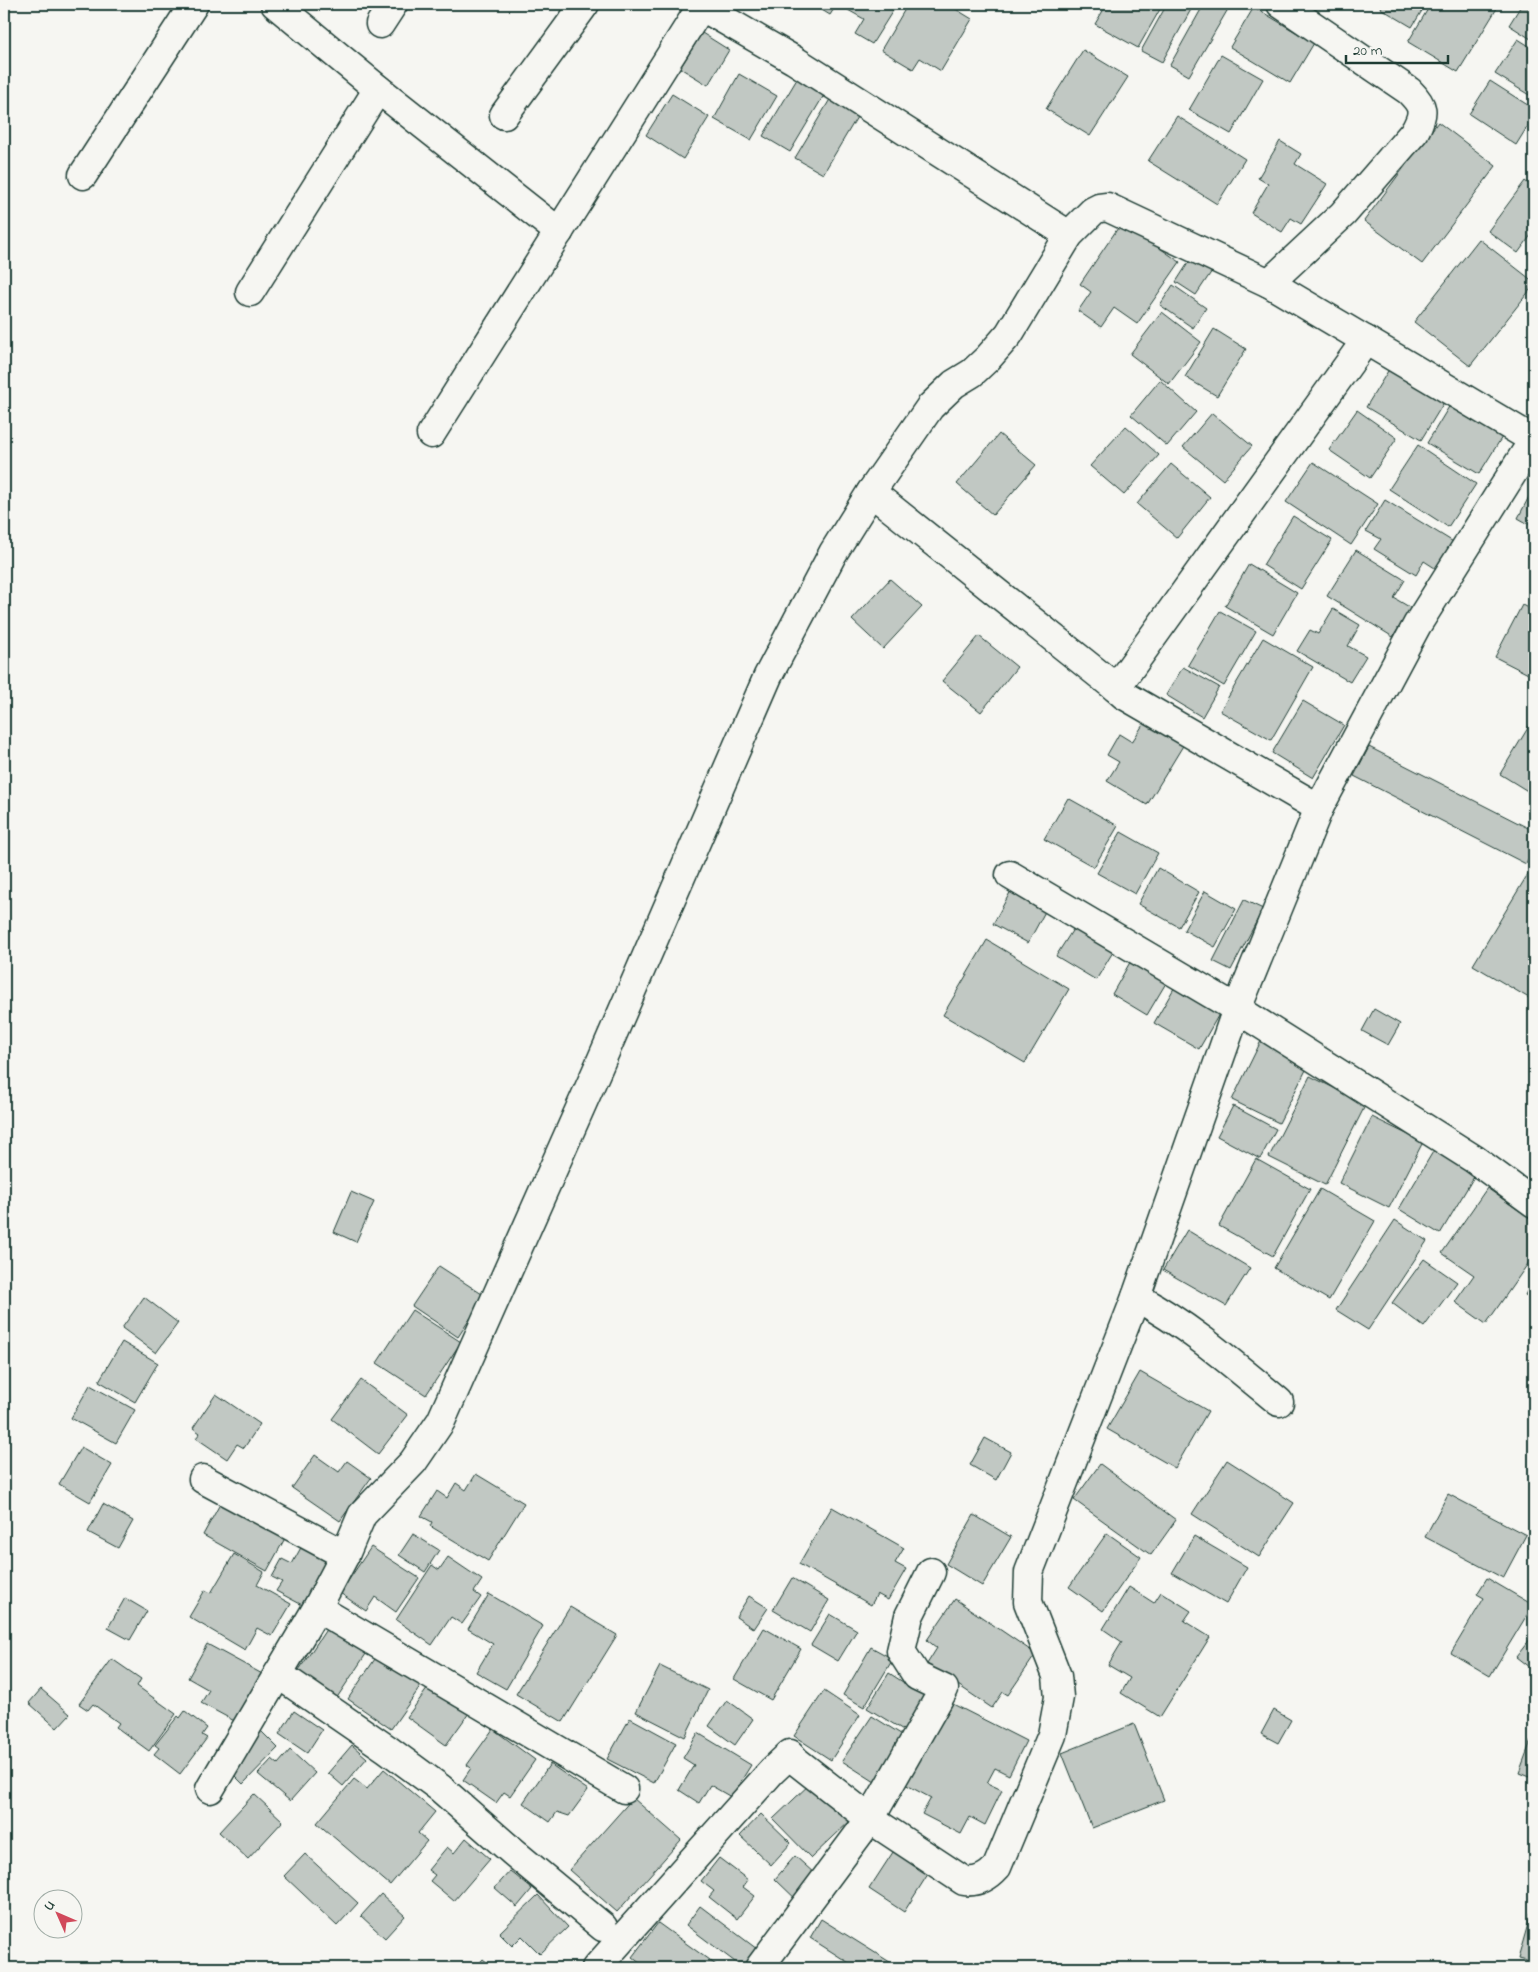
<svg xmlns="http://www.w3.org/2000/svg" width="1538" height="1972" viewBox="0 0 1538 1972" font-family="'Indie Flower',sans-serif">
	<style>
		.building { fill: #c1c8c3; stroke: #1f3d34 }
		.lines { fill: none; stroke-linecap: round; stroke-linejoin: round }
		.street-casing { stroke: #1f3d34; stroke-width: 31 }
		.street { stroke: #f6f6f2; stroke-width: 28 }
	</style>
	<rect width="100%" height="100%" fill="#f6f6f2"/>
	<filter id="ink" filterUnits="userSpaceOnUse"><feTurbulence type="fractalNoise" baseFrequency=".02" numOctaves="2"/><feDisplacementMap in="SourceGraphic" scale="10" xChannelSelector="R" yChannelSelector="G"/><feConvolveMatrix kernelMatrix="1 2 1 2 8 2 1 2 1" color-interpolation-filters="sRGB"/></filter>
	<g filter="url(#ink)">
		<g class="building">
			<polygon points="812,4 837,4 830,15"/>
			<polygon points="852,4 897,4 872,44 855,34 864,19 848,10"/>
			<polygon points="908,4 957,4 954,8 972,19 941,71 920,58 913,69 881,50"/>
			<polygon points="1107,4 1163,4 1138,48 1095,24"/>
			<polygon points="1167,4 1194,4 1162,62 1141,51"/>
			<polygon points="1204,4 1231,4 1189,76 1170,65"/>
			<polygon points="1382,4 1426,4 1412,27 1380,8"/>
			<polygon points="1431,4 1499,5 1458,72 1408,42"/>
			<polygon points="1522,4 1534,4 1534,41 1509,25"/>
			<polygon points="1254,7 1314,43 1290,83 1230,47"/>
			<polygon points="702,33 729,50 708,85 680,68"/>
			<polygon points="1518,39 1534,49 1534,98 1495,74"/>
			<polygon points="1083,50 1128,77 1090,136 1046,109"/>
			<polygon points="1221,55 1263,79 1231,134 1189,110"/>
			<polygon points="739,74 777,96 751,140 714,119"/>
			<polygon points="800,74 827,90 790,152 763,136"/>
			<polygon points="1490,81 1534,109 1534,116 1516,145 1469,114"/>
			<polygon points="672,94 709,117 683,159 646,135"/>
			<polygon points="832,96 860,112 823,174 795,158"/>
			<polygon points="1177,116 1245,159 1217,204 1148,161"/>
			<polygon points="1438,122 1496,166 1422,264 1364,221"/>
			<polygon points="1280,141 1301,154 1295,164 1327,184 1301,224 1291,218 1282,232 1251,213 1268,184 1258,178"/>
			<polygon points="1525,181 1534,188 1534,231 1518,253 1488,231"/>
			<polygon points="1122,222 1180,262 1137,324 1114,308 1101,327 1078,311 1091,292 1080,284"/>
			<polygon points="1479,239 1534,282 1534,285 1470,366 1414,322"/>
			<polygon points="1192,257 1212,271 1196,295 1176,282"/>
			<polygon points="1173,285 1206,308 1193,328 1160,305"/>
			<polygon points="1162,312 1201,342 1169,384 1130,354"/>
			<polygon points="1214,329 1246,349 1217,396 1185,377"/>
			<polygon points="1391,366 1446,399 1421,440 1366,407"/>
			<polygon points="1160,380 1196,412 1167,446 1131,415"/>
			<polygon points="1450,405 1502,437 1479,474 1427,443"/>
			<polygon points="1357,410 1397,438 1370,478 1329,450"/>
			<polygon points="1212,413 1252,446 1223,480 1183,447"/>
			<polygon points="1126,426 1159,455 1124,495 1090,466"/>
			<polygon points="999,434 1036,465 993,515 957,484"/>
			<polygon points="1418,445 1476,484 1448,527 1389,489"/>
			<polygon points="1313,462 1378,504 1351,545 1286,502"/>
			<polygon points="1171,464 1210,497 1177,538 1137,504"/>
			<polygon points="1534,487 1534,527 1518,518"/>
			<polygon points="1385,500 1455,543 1438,570 1424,561 1416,575 1374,549 1381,539 1366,531"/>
			<polygon points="1293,516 1332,540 1301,589 1263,565"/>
			<polygon points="1356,550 1405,580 1394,598 1411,608 1393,637 1327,596"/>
			<polygon points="1249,564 1297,593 1273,634 1225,606"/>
			<polygon points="890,579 922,607 883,649 852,620"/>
			<polygon points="1522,605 1534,611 1534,677 1495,657"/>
			<polygon points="1333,609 1360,625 1348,646 1366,656 1350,682 1297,651 1310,630 1318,634"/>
			<polygon points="1220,611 1256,631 1224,686 1188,665"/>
			<polygon points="979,636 1017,667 981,712 942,681"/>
			<polygon points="1263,638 1313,667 1271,740 1220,711"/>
			<polygon points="1183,667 1219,687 1202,717 1166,695"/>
			<polygon points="1303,701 1344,725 1313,778 1272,753"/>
			<polygon points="1534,718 1534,795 1500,774"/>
			<polygon points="1146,720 1184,744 1147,805 1107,781 1119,762 1107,755 1119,734 1132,742"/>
			<polygon points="1369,747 1534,831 1534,849 1526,864 1354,776"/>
			<polygon points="1068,798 1118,826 1094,867 1044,839"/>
			<polygon points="1121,832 1158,853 1135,894 1097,873"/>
			<polygon points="1534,864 1534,1001 1473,965"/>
			<polygon points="1158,868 1199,892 1179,927 1138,904"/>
			<polygon points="1013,887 1048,906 1028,943 993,924"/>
			<polygon points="1205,891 1236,909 1215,947 1184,930"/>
			<polygon points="1244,900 1263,909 1231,970 1213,961"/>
			<polygon points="1077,923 1116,947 1096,980 1056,956"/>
			<polygon points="987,940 1069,989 1025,1063 943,1015"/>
			<polygon points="1133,957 1169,978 1147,1015 1112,994"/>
			<polygon points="1177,983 1222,1009 1199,1049 1154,1023"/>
			<polygon points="1374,1009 1400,1024 1388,1045 1362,1031"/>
			<polygon points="1261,1041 1309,1064 1279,1123 1232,1100"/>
			<polygon points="1310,1076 1366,1104 1325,1185 1269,1157"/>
			<polygon points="1233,1106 1276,1129 1260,1159 1217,1136"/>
			<polygon points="1372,1117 1423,1142 1389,1208 1339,1183"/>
			<polygon points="1434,1150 1475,1175 1440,1234 1399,1209"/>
			<polygon points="1256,1159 1310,1189 1273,1256 1219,1226"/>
			<polygon points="1487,1188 1534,1221 1534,1255 1486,1324 1455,1302 1474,1275 1442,1253"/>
			<polygon points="1320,1189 1375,1221 1329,1300 1274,1268"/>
			<polygon points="351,1192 374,1202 356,1242 334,1232"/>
			<polygon points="1395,1220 1427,1241 1368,1330 1336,1310"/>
			<polygon points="1187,1230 1250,1268 1226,1306 1163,1270"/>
			<polygon points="1424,1259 1457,1282 1424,1327 1392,1303"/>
			<polygon points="439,1266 485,1296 458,1337 412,1306"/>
			<polygon points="1534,1278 1534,1299 1525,1295"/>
			<polygon points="144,1297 178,1323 156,1353 122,1328"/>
			<polygon points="412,1310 461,1342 426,1395 377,1363"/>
			<polygon points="122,1342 158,1363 135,1402 99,1381"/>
			<polygon points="1140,1372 1208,1411 1175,1468 1107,1429"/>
			<polygon points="361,1380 408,1415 378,1454 332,1419"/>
			<polygon points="90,1385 135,1410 116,1443 71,1418"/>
			<polygon points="216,1394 260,1424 244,1448 237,1444 227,1459 196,1438 200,1433 193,1428"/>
			<polygon points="985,1438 1011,1452 996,1480 970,1465"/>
			<polygon points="81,1447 112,1465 90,1502 59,1484"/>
			<polygon points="315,1455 339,1472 347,1461 371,1478 340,1521 292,1488"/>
			<polygon points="1227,1460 1294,1503 1259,1557 1192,1514"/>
			<polygon points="1100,1464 1176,1520 1151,1555 1074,1500"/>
			<polygon points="476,1474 524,1503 488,1561 430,1526 432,1522 421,1516 437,1491 447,1498 456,1483 466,1490"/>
			<polygon points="1448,1494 1526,1535 1503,1578 1425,1537"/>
			<polygon points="225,1495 289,1531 267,1571 203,1535"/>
			<polygon points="103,1504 133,1521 118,1548 88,1532"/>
			<polygon points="832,1507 904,1548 895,1563 906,1569 888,1600 877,1594 871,1605 799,1564"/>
			<polygon points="974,1515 1011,1537 982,1586 946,1564"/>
			<polygon points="1107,1533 1141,1557 1103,1611 1069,1587"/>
			<polygon points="413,1534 439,1550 425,1572 399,1555"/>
			<polygon points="1194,1536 1247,1567 1226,1604 1172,1573"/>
			<polygon points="304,1542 333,1559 306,1607 276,1591 282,1582 272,1577 282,1559 292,1564"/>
			<polygon points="371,1547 419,1578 396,1612 375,1597 366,1611 340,1593"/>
			<polygon points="234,1554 264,1572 257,1585 291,1604 272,1636 257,1628 245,1650 189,1617 205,1590 211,1593"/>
			<polygon points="448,1557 482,1580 474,1592 481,1597 462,1624 451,1617 432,1645 396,1620 432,1565 439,1570"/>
			<polygon points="792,1578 829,1600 810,1632 773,1610"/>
			<polygon points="1487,1578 1533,1605 1490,1676 1451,1653 1484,1598 1477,1594"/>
			<polygon points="1129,1587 1154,1603 1161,1592 1191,1611 1184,1621 1210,1637 1160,1717 1121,1693 1130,1678 1108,1665 1122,1642 1103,1629"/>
			<polygon points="489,1594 543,1626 506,1689 476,1672 493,1644 468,1629"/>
			<polygon points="749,1596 768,1608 754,1629 736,1617"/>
			<polygon points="125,1598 147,1611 130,1640 108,1628"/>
			<polygon points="955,1599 1036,1654 1008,1695 1003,1692 992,1708 927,1664 937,1648 927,1640"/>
			<polygon points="570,1607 617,1635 563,1722 516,1694"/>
			<polygon points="830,1614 857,1630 838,1661 811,1645"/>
			<polygon points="329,1625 368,1651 336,1699 297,1673"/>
			<polygon points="764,1628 801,1649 771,1700 734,1679"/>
			<polygon points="1534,1634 1534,1671 1516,1657"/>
			<polygon points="207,1644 266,1676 240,1724 201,1703 209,1690 188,1678"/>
			<polygon points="871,1647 893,1659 864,1707 843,1695"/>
			<polygon points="379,1653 423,1683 391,1729 348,1699"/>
			<polygon points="112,1659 141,1679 137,1686 176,1714 149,1751 116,1727 119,1723 93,1704 88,1710 79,1704"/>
			<polygon points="660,1666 708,1690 685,1737 636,1712"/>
			<polygon points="889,1673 931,1700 910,1734 867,1708"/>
			<polygon points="430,1685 469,1713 446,1745 407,1717"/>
			<polygon points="41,1689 70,1714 57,1728 29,1703"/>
			<polygon points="824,1691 860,1715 831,1760 794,1736"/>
			<polygon points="943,1699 1026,1741 1009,1775 995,1768 987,1783 1002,1790 985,1825 970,1817 961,1834 922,1814 931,1798 901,1782"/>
			<polygon points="727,1700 753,1719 735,1745 709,1726"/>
			<polygon points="1274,1710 1291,1720 1278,1743 1261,1734"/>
			<polygon points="185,1711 207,1728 202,1735 207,1738 180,1774 154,1754 159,1748 155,1745 178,1716 180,1718"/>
			<polygon points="294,1711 322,1730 307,1753 279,1734"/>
			<polygon points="872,1716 904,1736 875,1782 842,1761"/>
			<polygon points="630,1718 676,1743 654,1783 607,1759"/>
			<polygon points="1134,1724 1164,1800 1092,1828 1062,1753"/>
			<polygon points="493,1729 535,1760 510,1796 504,1792 496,1803 463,1780 471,1768 467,1765"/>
			<polygon points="260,1730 278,1748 243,1784 225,1766"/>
			<polygon points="698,1733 751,1765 731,1797 710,1785 699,1803 679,1790 694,1765 683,1758"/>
			<polygon points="1534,1733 1534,1779 1519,1773"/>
			<polygon points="352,1745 367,1758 343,1786 328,1773"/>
			<polygon points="290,1750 315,1773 290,1801 258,1774 272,1759 278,1764"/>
			<polygon points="550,1764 588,1790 569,1816 557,1812 550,1822 523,1803"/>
			<polygon points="384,1769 435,1812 418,1833 427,1841 390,1885 317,1823 354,1779 367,1789"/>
			<polygon points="813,1781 851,1820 811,1858 773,1819"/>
			<polygon points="254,1794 283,1821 248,1859 219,1832"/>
			<polygon points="633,1798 681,1840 617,1912 569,1870"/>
			<polygon points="761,1814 791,1843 771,1865 740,1836"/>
			<polygon points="466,1838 490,1859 454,1901 430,1881 435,1875 428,1870 447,1847 454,1853"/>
			<polygon points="895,1849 930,1871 904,1912 869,1889"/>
			<polygon points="305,1854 358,1903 337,1926 284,1876"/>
			<polygon points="795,1856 824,1882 803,1906 775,1879"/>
			<polygon points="719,1858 748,1880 743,1887 755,1896 737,1919 709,1897 714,1891 701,1881"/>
			<polygon points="510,1871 532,1889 517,1907 495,1888"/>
			<polygon points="381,1894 405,1916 385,1938 361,1916"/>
			<polygon points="538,1895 568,1927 540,1954 522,1936 512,1946 499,1933"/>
			<polygon points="1534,1903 1534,1963 1518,1959"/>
			<polygon points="700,1906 757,1949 743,1968 686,1925"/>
			<polygon points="821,1919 893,1964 890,1968 857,1968 810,1938"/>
			<polygon points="658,1923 720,1968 646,1968 632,1957"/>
			<polygon points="483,1959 494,1968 475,1968"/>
		</g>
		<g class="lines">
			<g class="street-casing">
				<g id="street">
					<polyline points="275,4 378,89 559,232"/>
					<polyline points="697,4 794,60 1069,235"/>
					<polyline points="380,24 393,4"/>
					<polyline points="504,115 585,4"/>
					<polyline points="83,175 194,4"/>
					<path d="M 1269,283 L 1343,214 L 1415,131 C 1425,112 1424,106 1409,91 L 1281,4"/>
					<polyline points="250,292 378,89"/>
					<polyline points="431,434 701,7"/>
					<polyline points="871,492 1116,688 1366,340"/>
					<polyline points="1116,688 1124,695 1319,808"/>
					<polyline points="1010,875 1237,1009 1474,1159 1534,1203"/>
					<path d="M 1136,1297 C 1188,1325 1233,1364 1279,1402"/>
					<polyline points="203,1479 345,1555"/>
					<polyline points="317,1608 624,1789"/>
					<polyline points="278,1674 387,1749 440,1788 513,1852 603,1927"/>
					<polyline points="210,1789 317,1608 345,1555 362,1515 413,1462 441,1421 598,1068 768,676 833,553 871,492 930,407 954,384 972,373 988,358 1009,334 1069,235 1093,211 1099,208 1107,207 1269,283 1534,440"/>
					<polyline points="596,1968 772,1771 790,1754 796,1761 870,1819 944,1689 917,1676 901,1651 909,1616 931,1572"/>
					<path d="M 759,1968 L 870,1819 L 964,1881 C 978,1883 988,1877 997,1867 L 1052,1735 L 1059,1697 L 1057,1676 L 1028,1602 L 1029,1572 L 1136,1297 L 1237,1009 L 1319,808 L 1417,625 L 1534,439"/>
				</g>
			</g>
			<use href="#street" class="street"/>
		</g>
	</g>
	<rect width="1538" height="1972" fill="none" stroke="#f6f6f2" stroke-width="20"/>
	<rect x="10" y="10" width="1518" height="1952" fill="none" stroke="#1f3d34" stroke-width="2" filter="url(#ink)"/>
	<g transform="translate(58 1914) rotate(315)"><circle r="24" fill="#f6f6f2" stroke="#a0aca6"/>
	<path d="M0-4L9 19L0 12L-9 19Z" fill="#d1495b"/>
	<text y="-8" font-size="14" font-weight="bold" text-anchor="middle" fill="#1f3d34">U</text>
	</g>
	<path d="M1346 55v8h102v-8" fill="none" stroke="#1f3d34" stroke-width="2.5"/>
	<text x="1353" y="55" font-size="15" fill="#1f3d34" stroke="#f6f6f2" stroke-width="4" paint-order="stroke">20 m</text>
</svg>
